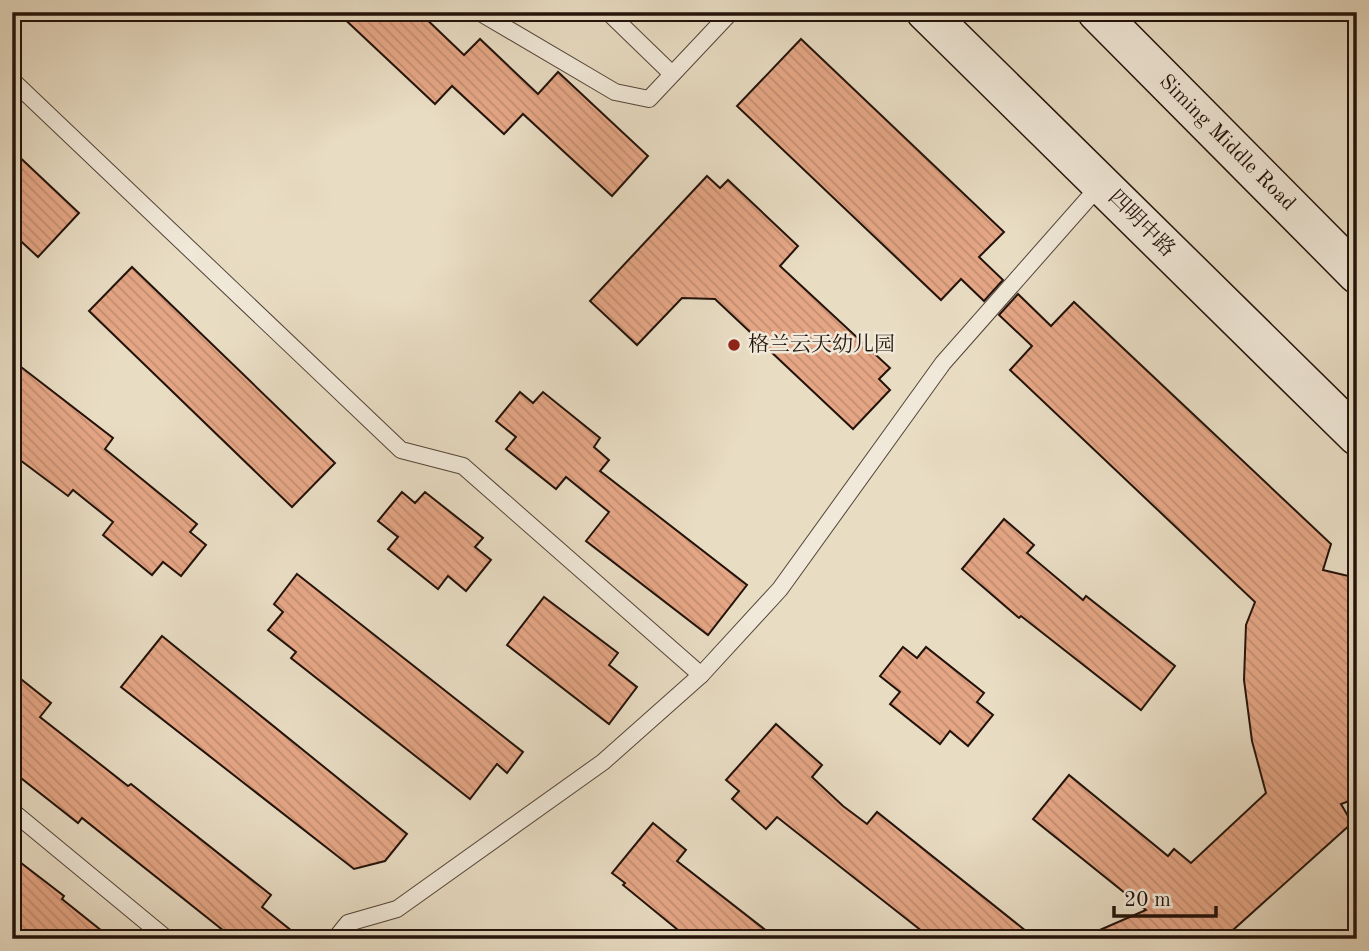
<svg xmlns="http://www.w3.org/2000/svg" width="1369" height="951" viewBox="0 0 1369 951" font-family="'Old Standard TT','Noto Serif SC',serif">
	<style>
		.building { fill: url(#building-back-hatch); stroke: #23120a; stroke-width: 2 }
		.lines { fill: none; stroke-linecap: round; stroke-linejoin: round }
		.service-casing { stroke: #544438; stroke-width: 18 }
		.secondary-casing { stroke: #23120a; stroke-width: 41 }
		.service { stroke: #f0e8d8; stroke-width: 16 }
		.secondary { stroke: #f0e8d8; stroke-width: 38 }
		.poi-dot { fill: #8f2418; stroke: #f0e8d8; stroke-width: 2.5 }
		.labels { text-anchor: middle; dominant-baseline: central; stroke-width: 5; stroke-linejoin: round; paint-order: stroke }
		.street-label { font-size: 21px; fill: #23120a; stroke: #f0e8d8 }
		.poi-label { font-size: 21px; fill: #23120a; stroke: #f0e8d8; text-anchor: start }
	</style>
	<defs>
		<pattern id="building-back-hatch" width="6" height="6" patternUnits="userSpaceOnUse" patternTransform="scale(1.75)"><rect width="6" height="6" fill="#e5a685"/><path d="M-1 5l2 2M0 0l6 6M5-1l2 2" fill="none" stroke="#c48e72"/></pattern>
	</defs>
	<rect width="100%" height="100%" fill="#e8dcc3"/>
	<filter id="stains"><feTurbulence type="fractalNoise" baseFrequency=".00286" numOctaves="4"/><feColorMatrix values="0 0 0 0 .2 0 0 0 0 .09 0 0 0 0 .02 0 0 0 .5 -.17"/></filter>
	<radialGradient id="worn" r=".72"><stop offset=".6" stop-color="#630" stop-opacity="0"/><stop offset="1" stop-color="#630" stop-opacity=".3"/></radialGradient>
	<g class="building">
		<polygon points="337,12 419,12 464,55 480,39 538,94 558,72 648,156 612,196 523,114 504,134 452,86 435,104"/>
		<polygon points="801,39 1004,232 979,257 1003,280 984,301 961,279 941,300 737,106"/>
		<polygon points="12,150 79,213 38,257 12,233"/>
		<polygon points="707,176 720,188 728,180 798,246 780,266 890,368 879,379 890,390 853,429 715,299 682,298 637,345 590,301"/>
		<polygon points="132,267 335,463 292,507 89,311"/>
		<polygon points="1018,294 1051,326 1074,302 1331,544 1323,570 1357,578 1357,798 1341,804 1352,823 1223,939 1079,939 1146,910 1033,819 1069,775 1168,856 1174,849 1191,863 1266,793 1252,741 1244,680 1246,625 1255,602 1010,370 1032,346 999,315"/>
		<polygon points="12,360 113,438 105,449 197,524 190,532 206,545 181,576 163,562 152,575 103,535 113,522 73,490 68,496 12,454"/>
		<polygon points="520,392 533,403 543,392 600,438 594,447 609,460 600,471 747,585 708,635 586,541 609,512 566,477 556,489 506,449 516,437 496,421"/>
		<polygon points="402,492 415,503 425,492 483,538 475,547 491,560 466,591 448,576 438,589 388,549 398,537 378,521"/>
		<polygon points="1004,519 1034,545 1027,553 1083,600 1086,596 1175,666 1141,710 1021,616 1019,618 962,569"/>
		<polygon points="297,574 523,752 507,773 497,764 470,799 291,658 296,652 268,630 283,612 274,604"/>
		<polygon points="544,597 618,653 609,665 637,687 609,724 507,645"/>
		<polygon points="162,636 407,834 385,861 354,869 121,687"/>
		<polygon points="903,647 917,658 926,647 984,693 977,702 993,715 968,746 950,731 940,744 890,704 900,692 880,676"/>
		<polygon points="12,672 51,703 40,717 128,786 131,784 271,895 262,907 302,939 234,939 82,818 78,823 12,771"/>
		<polygon points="776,724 822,765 812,777 843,806 867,824 877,812 1036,939 932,939 777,817 766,829 732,799 739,791 726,780"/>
		<polygon points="653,823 686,850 677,861 777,939 689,939 623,885 625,883 612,873"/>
		<polygon points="12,856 64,896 62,899 112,939 12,939"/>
	</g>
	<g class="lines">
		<g class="service-casing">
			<g id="service">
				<polyline points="479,12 615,92 649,99 731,12"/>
				<polyline points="608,12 672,74"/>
				<polyline points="12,80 401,450 463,466 701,675"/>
				<polyline points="12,811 167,939"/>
				<polyline points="335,939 348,923 397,909 603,762 701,675 780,589 943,363 1101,184"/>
			</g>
		</g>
		<g class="secondary-casing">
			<g id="secondary">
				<polyline points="926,12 1357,436"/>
				<polyline points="1097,12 1357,274"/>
			</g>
		</g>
		<use href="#service" class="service"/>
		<use href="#secondary" class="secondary"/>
	</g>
	<circle class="poi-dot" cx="734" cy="345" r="7"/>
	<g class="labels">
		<g class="street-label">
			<text transform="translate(1227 143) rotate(45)">Siming Middle Road</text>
			<text transform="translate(1141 224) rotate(45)">四明中路</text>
		</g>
		<g class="poi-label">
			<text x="748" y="345">格兰云天幼儿园</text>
		</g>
	</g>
	<rect width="1369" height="951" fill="none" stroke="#e8dcc3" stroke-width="42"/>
	<rect x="14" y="14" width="1341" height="923" fill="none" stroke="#23120a" stroke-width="3.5"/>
	<rect x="21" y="21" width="1327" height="909" fill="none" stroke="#23120a" stroke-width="2"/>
	<path d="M1114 906v10h102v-10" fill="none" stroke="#23120a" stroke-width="3.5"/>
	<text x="1124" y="906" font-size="21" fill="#23120a" stroke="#f0e8d8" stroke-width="5" paint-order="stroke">20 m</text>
	<rect width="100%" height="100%" filter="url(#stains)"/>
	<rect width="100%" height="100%" fill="url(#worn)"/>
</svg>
